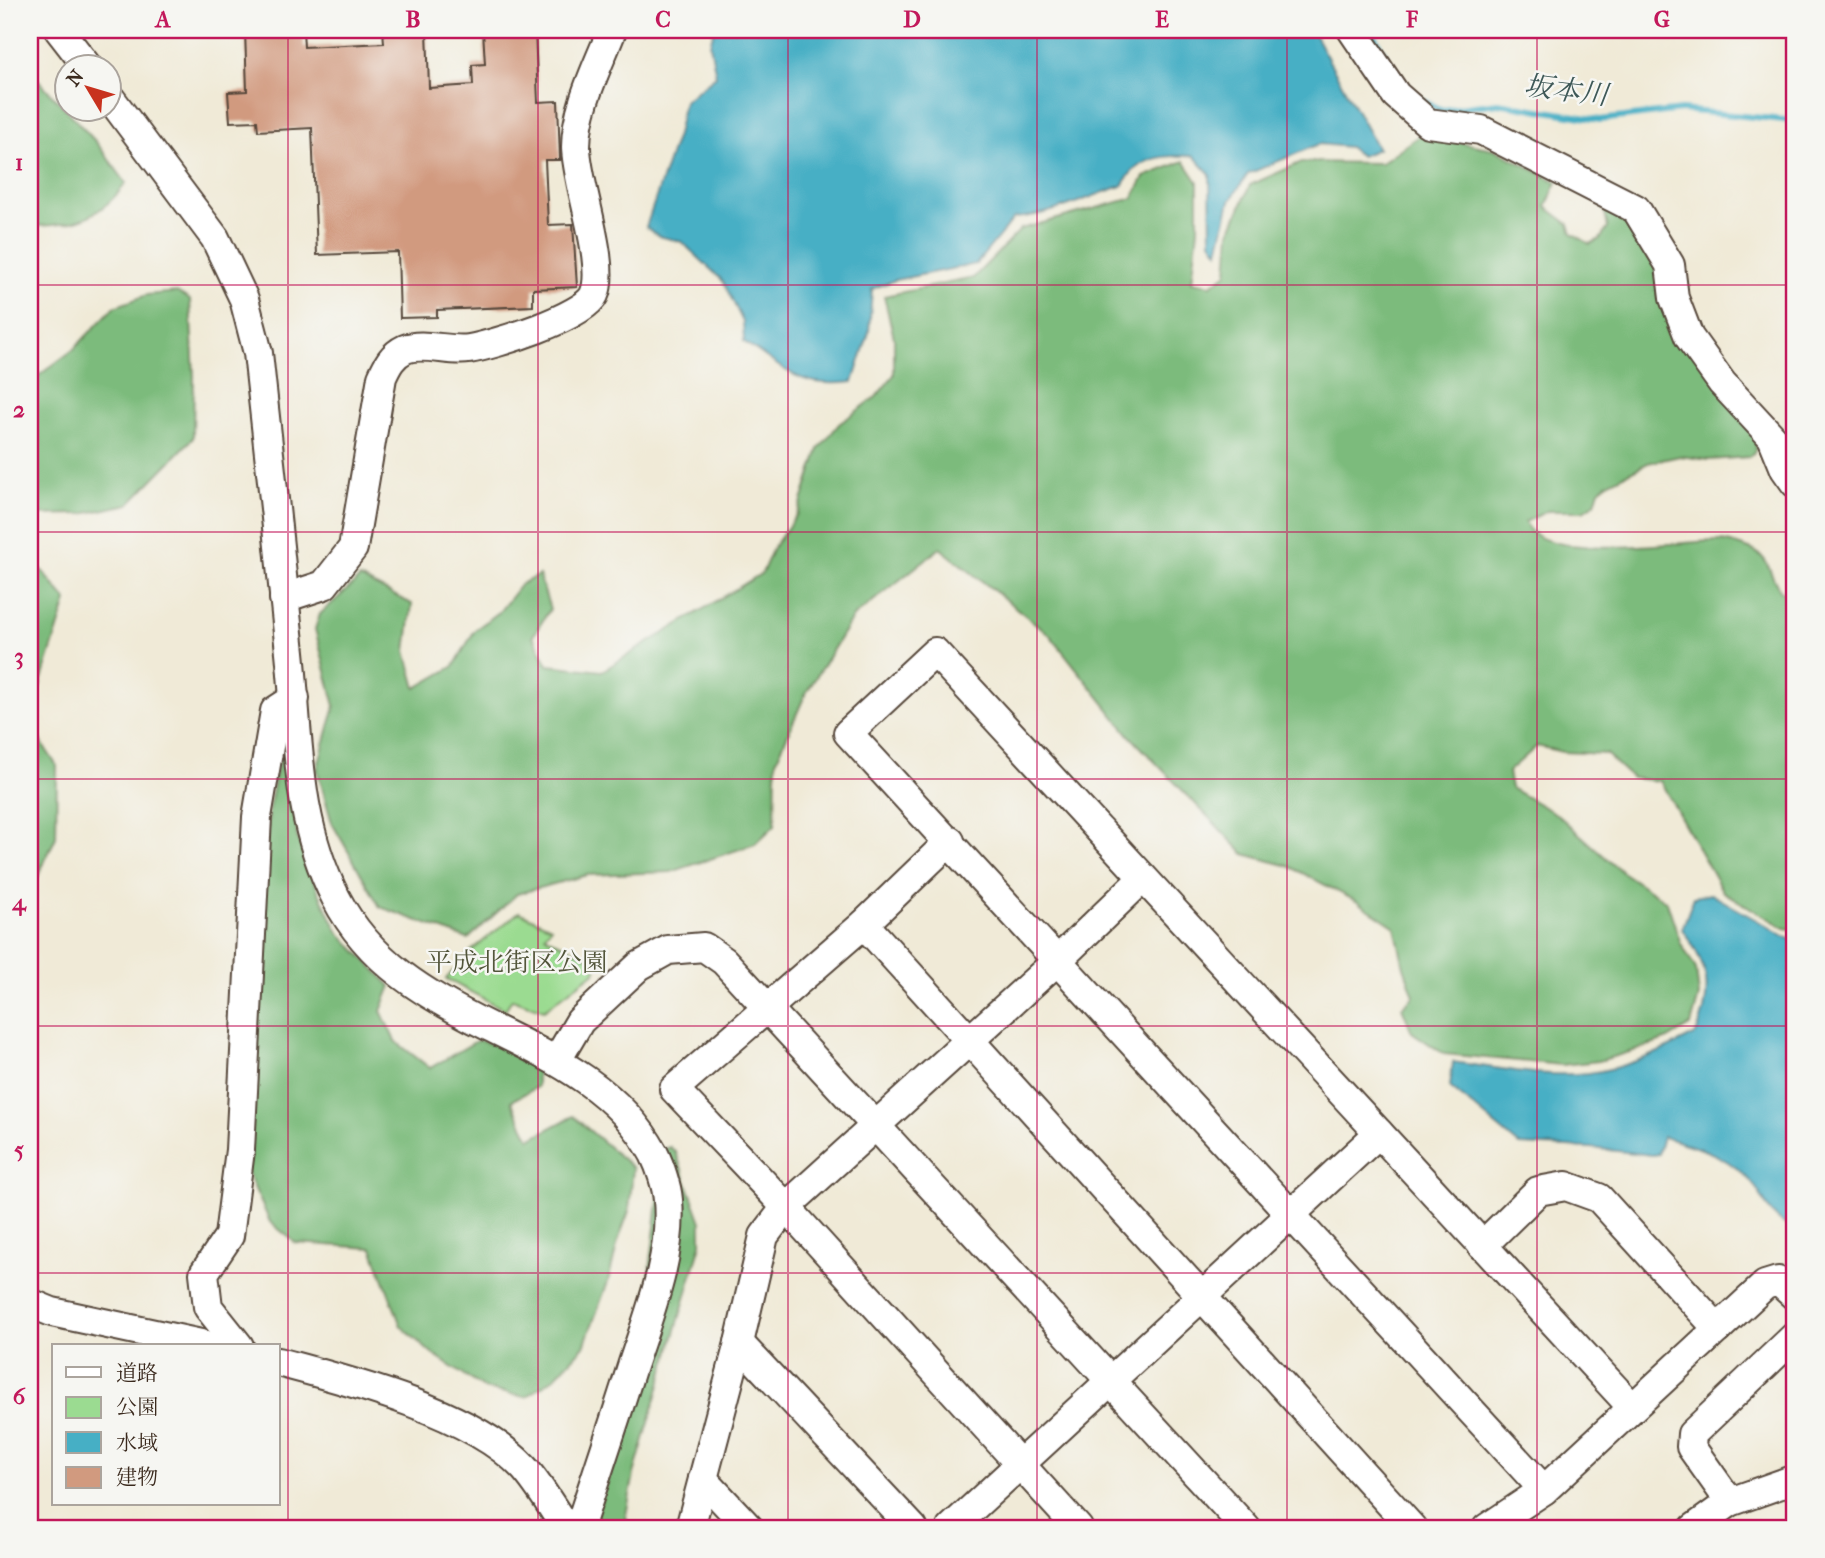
<svg xmlns="http://www.w3.org/2000/svg" width="1825" height="1558" viewBox="0 0 1825 1558" font-family="'IM FELL French Canon','Noto Serif JP',serif">
	<style>
		.green { fill: #9bdb91; stroke: #6b8258; stroke-width: 2 }
		.forest { fill: #7cbb7b; stroke: #5c724c; stroke-width: 2 }
		.water { fill: #46afc5; stroke: #406c72; stroke-width: 2 }
		.lines { fill: none; stroke-linecap: round; stroke-linejoin: round }
		.stream { stroke: #46afc5; stroke-width: 6 }
		.building { fill: #d19a7f }
		.minor-casing { stroke: #56473a; stroke-width: 32 }
		.minor { stroke: #fff; stroke-width: 28 }
		.grid { fill: none; stroke: #c2185b; stroke-width: 2; stroke-opacity: 0.55 }
		.labels { text-anchor: middle; dominant-baseline: central; stroke-width: 5; stroke-linejoin: round; paint-order: stroke }
		.park-label { font-size: 26px; fill: #53563b; stroke: #f6f6f2 }
		.water-label { font-size: 28px; font-style: italic; fill: #3f5958; stroke: #f6f6f2 }
		.neatline { fill: none; stroke: #c2185b; stroke-width: 2.5 }
		.grid-label { font-size: 23px; text-anchor: middle; font-weight: bold; fill: #c2185b }
	</style>
	<rect width="100%" height="100%" fill="#f6f6f2"/>
	<filter id="ink" filterUnits="userSpaceOnUse"><feTurbulence type="fractalNoise" baseFrequency=".0143" numOctaves="2"/><feDisplacementMap in="SourceGraphic" scale="14" xChannelSelector="R" yChannelSelector="G"/><feConvolveMatrix kernelMatrix="1 2 1 2 8 2 1 2 1" color-interpolation-filters="sRGB"/></filter>
	<filter id="wash" filterUnits="userSpaceOnUse"><feTurbulence type="fractalNoise" baseFrequency=".00686" numOctaves="4" result="noise"/><feDisplacementMap in="SourceGraphic" scale="28" xChannelSelector="R" yChannelSelector="G"/><feGaussianBlur stdDeviation="1.57" result="paint"/><feColorMatrix in="noise" values="0 0 0 0 0 0 0 0 0 0 0 0 0 0 0 0 0 1.4 0 .05"/><feComposite in="paint" operator="in"/></filter>
	<g filter="url(#wash)">
		<rect width="100%" height="100%" fill="#f0ead7"/>
		<polygon class="green" points="519,912 551,927 545,935 549,938 595,961 596,971 544,1010 512,999 505,1010 446,979 470,952"/>
		<g class="forest">
			<path d="M 30,71 L 96,142 L 126,183 C 100,219 73,226 30,226 Z"/>
			<path d="M 1420,135 L 1494,149 L 1557,182 L 1546,207 L 1569,224 L 1572,233 L 1590,244 L 1600,239 L 1608,228 L 1604,208 L 1629,213 L 1757,439 L 1755,451 L 1749,457 L 1709,460 L 1680,456 L 1648,463 L 1608,483 L 1599,490 L 1595,503 L 1583,511 L 1547,511 L 1525,522 C 1537,564 1684,540 1721,541 C 1731,542 1743,547 1752,550 C 1772,559 1769,578 1782,592 L 1795,589 L 1795,763 L 1790,764 L 1795,774 L 1795,930 L 1785,928 L 1723,892 L 1660,781 L 1632,778 L 1606,754 L 1562,752 L 1537,746 L 1508,772 L 1511,788 L 1558,815 L 1622,872 L 1667,902 L 1681,944 L 1696,969 L 1699,996 L 1691,1025 L 1668,1039 L 1640,1049 L 1599,1061 L 1562,1065 L 1444,1054 L 1412,1032 L 1402,1007 L 1414,996 L 1404,967 L 1395,927 L 1356,901 L 1289,866 L 1244,854 L 1130,736 L 1049,634 L 940,548 L 853,617 L 805,695 L 776,761 L 775,825 L 755,844 L 671,872 L 587,875 L 517,894 L 468,939 L 380,907 L 332,823 L 317,769 L 335,706 L 315,629 L 320,614 L 360,578 L 412,604 L 406,651 L 416,688 L 454,666 L 475,630 L 499,612 L 521,584 L 539,575 L 550,609 L 533,636 L 548,665 L 602,671 L 762,573 L 773,548 L 798,513 L 819,449 L 839,424 L 876,397 L 894,375 L 894,338 L 884,296 L 973,278 L 1021,229 L 1133,198 L 1144,177 L 1184,161 L 1198,182 L 1198,229 L 1192,282 L 1211,285 L 1227,273 L 1230,232 L 1250,185 L 1302,162 L 1381,163 Z"/>
			<polygon points="177,292 190,300 194,376 193,438 129,504 82,514 30,515 30,382 73,350 114,307 147,295"/>
			<polygon points="30,564 40,568 67,601 30,716"/>
			<polygon points="30,725 57,766 56,837 30,893"/>
			<polygon points="286,726 297,836 319,893 339,933 391,986 381,1011 395,1041 430,1068 478,1040 503,1047 537,1068 537,1087 511,1101 530,1139 573,1116 633,1168 629,1211 618,1241 608,1282 584,1346 554,1378 526,1397 485,1389 432,1354 401,1326 372,1248 296,1243 270,1222 247,1172 269,808"/>
			<polygon points="670,1147 676,1153 701,1222 701,1244 634,1474 626,1515 628,1528 592,1528 635,1400 664,1149"/>
		</g>
		<g class="water">
			<path d="M 714,30 L 1312,30 L 1378,149 L 1361,156 L 1349,147 L 1319,144 L 1248,174 L 1230,201 L 1218,251 L 1211,241 L 1210,174 L 1194,156 C 1163,155 1138,156 1122,186 C 1086,197 1052,216 1014,218 L 976,264 L 895,280 L 872,289 L 869,332 L 853,382 C 799,389 787,370 744,342 L 743,322 L 723,281 L 682,242 L 659,236 L 646,227 L 677,135 L 684,101 L 716,76 L 710,44 Z"/>
			<path d="M 1711,894 L 1795,942 L 1795,1223 L 1786,1225 C 1767,1213 1768,1205 1756,1188 C 1732,1156 1701,1148 1663,1137 L 1658,1154 L 1652,1155 L 1591,1148 L 1519,1145 L 1450,1087 L 1453,1062 C 1497,1068 1544,1078 1589,1073 C 1627,1068 1663,1051 1696,1034 C 1714,991 1709,966 1682,929 L 1694,897 Z"/>
		</g>
		<g class="lines">
			<g class="stream">
				<polyline points="1371,30 1385,55"/>
				<polyline points="1420,99 1442,110 1498,103 1600,120 1681,110 1795,121"/>
			</g>
		</g>
		<g id="blocks">
			<polygon class="building" points="245,30 303,30 304,47 384,43 383,30 427,30 429,88 473,85 472,65 485,64 483,30 535,30 538,102 558,101 560,160 545,160 548,225 573,224 577,287 533,289 533,306 437,310 437,317 400,318 398,252 317,255 312,128 258,131 257,121 230,122 228,92 247,91"/>
		</g>
	</g>
	<g filter="url(#ink)">
		<use href="#blocks" fill-opacity="0" stroke="#56473a" stroke-width="2"/>
		<g class="lines">
			<g class="minor-casing">
				<g id="minor">
					<polyline points="59,30 87,66"/>
					<polyline points="1352,30 1396,95 1428,123 1481,130 1636,209 1670,265 1674,298 1689,337 1722,383 1772,437 1785,469 1795,483"/>
					<path d="M 108,95 L 215,238 L 244,299 L 258,353 C 269,453 280,552 290,652 C 299,738 295,819 336,898 C 369,962 427,996 490,1027 C 553,1058 619,1089 654,1154 C 660,1166 667,1187 668,1200 C 673,1255 649,1314 632,1366 C 615,1420 597,1474 579,1528"/>
					<path d="M 284,598 L 324,585 L 353,548 L 382,377 C 387,366 392,355 405,349 C 422,342 450,352 469,349 C 494,345 584,317 594,295 C 608,265 576,182 576,147 C 576,107 598,66 612,30"/>
					<polyline points="950,841 864,924 674,1089 786,1207 1078,1528"/>
					<polyline points="864,924 1412,1528"/>
					<polyline points="557,1060 580,1021 639,966 668,950 704,947 724,961 1246,1528"/>
					<polyline points="1482,1246 1538,1191 1566,1186 1599,1198 1718,1329"/>
					<polyline points="30,1303 52,1312 210,1346"/>
					<polyline points="739,1343 913,1528"/>
					<polyline points="239,1346 208,1307 204,1273 229,1236 240,1150 257,817 275,711 295,698"/>
					<path d="M 278,1362 C 350,1381 471,1412 523,1467 C 539,1484 552,1508 566,1528"/>
					<polyline points="703,1479 749,1528"/>
					<polyline points="1544,1490 848,733 935,652 1631,1406"/>
					<polyline points="1730,1502 1691,1447 1692,1434 1795,1336"/>
					<polyline points="690,1528 739,1343 764,1236 786,1207 1058,960 1143,878"/>
					<polyline points="951,1528 1379,1133"/>
					<polyline points="1487,1528 1544,1490 1765,1285 1778,1281 1795,1296"/>
					<polyline points="1694,1528 1730,1502 1795,1479"/>
				</g>
			</g>
			<use href="#minor" class="minor"/>
		</g>
	</g>
	<path class="grid" d="M 288,30 L 288,1528M 538,30 L 538,1528M 788,30 L 788,1528M 1037,30 L 1037,1528M 1287,30 L 1287,1528M 1537,30 L 1537,1528M 30,285 L 1795,285M 30,532 L 1795,532M 30,779 L 1795,779M 30,1026 L 1795,1026M 30,1273 L 1795,1273"/>
	<g class="labels">
		<g class="park-label">
			<text x="517" y="962">平成北街区公園</text>
		</g>
		<g class="water-label">
			<text transform="translate(1566 90) rotate(7)">坂本川</text>
		</g>
	</g>
	<rect width="1825" height="1558" fill="none" stroke="#f6f6f2" stroke-width="77"/>
	<rect x="52" y="1344" width="228" height="161" fill="#f6f6f2" stroke="#aba49d" stroke-width="2"/>
	<rect x="66" y="1367" width="35" height="10" fill="#ffffff" stroke="#aba49d" stroke-width="2"/>
	<text x="116" y="1380" font-size="21" fill="#3b2a1e">道路</text>
	<rect x="66" y="1397" width="35" height="21" fill="#9bdb91" stroke="#aba49d" stroke-width="2"/>
	<text x="116" y="1414" font-size="21" fill="#3b2a1e">公園</text>
	<rect x="66" y="1432" width="35" height="21" fill="#46afc5" stroke="#aba49d" stroke-width="2"/>
	<text x="116" y="1450" font-size="21" fill="#3b2a1e">水域</text>
	<rect x="66" y="1467" width="35" height="21" fill="#d19a7f" stroke="#aba49d" stroke-width="2"/>
	<text x="116" y="1484" font-size="21" fill="#3b2a1e">建物</text>
	<g transform="translate(88 88) rotate(308)"><circle r="33" fill="#f6f6f2" stroke="#aba49d" stroke-width="2"/>
	<path d="M0-5L12 26L0 18L-12 26Z" fill="#c8321e"/>
	<text y="-10" font-size="19" font-weight="bold" text-anchor="middle" fill="#3b2a1e">N</text>
	</g>
	<rect x="38" y="38" width="1748" height="1482" class="neatline"/>
	<g class="grid-label">
		<text x="163" y="27">A</text>
		<text x="413" y="27">B</text>
		<text x="663" y="27">C</text>
		<text x="912" y="27">D</text>
		<text x="1162" y="27">E</text>
		<text x="1412" y="27">F</text>
		<text x="1662" y="27">G</text>
		<text x="19" y="170">1</text>
		<text x="19" y="417">2</text>
		<text x="19" y="664">3</text>
		<text x="19" y="910">4</text>
		<text x="19" y="1157">5</text>
		<text x="19" y="1404">6</text>
	</g>
</svg>
